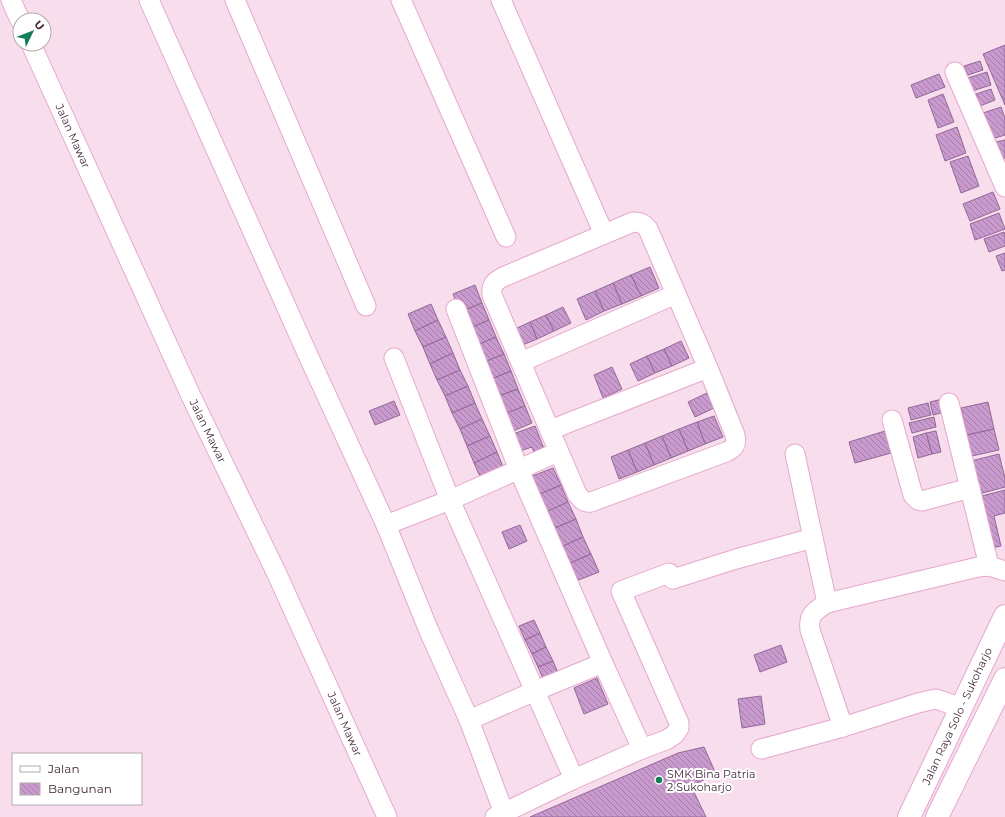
<svg xmlns="http://www.w3.org/2000/svg" width="1005" height="817" viewBox="0 0 1005 817" font-family="Montserrat,sans-serif">
	<style>
		.building { fill: url(#building-back-hatch); stroke: #936899 }
		.lines { fill: none; stroke-linecap: round; stroke-linejoin: round }
		.street-casing { stroke: #e7a7cd; stroke-width: 21 }
		.primary-casing { stroke: #e7a7cd; stroke-width: 24 }
		.street { stroke: #fff; stroke-width: 19 }
		.primary { stroke: #fff; stroke-width: 22 }
		.poi-dot { fill: #137d57; stroke: #fff; stroke-width: 1.5 }
		.labels { text-anchor: middle; dominant-baseline: central; stroke-width: 4; stroke-linejoin: round; paint-order: stroke }
		.street-label { font-size: 11px; fill: #442a3a; stroke: #fff }
		.poi-label { font-size: 11px; fill: #442a3a; stroke: #fff; text-anchor: start }
	</style>
	<defs>
		<pattern id="building-back-hatch" width="6" height="6" patternUnits="userSpaceOnUse"><rect width="6" height="6" fill="#c89ace"/><path d="M-1 5l2 2M0 0l6 6M5-1l2 2" fill="none" stroke="#a47ea8"/></pattern>
	</defs>
	<rect width="100%" height="100%" fill="#f8ddec"/>
	<g class="building">
		<polygon points="1005,45 1005,105 983,54"/>
		<polygon points="980,61 983,70 968,75 964,66"/>
		<polygon points="987,72 991,85 972,91 968,78"/>
		<polygon points="939,74 945,87 916,98 911,85"/>
		<polygon points="991,89 995,100 980,106 976,94"/>
		<polygon points="943,94 954,122 938,128 928,100"/>
		<polygon points="1001,107 1005,118 1005,135 992,139 983,113"/>
		<polygon points="957,127 966,153 945,161 936,135"/>
		<polygon points="1005,140 1005,158 1001,159 996,142"/>
		<polygon points="968,156 979,186 961,193 950,162"/>
		<polygon points="993,192 1000,209 970,221 963,204"/>
		<polygon points="999,213 1005,229 975,240 970,224"/>
		<polygon points="1004,232 1005,235 1005,246 989,252 984,239"/>
		<polygon points="1005,253 1005,270 1002,271 996,256"/>
		<polygon points="650,267 659,288 641,296 631,275"/>
		<polygon points="631,275 641,296 622,304 613,283"/>
		<polygon points="613,283 622,304 604,311 595,291"/>
		<polygon points="475,285 482,303 460,312 453,294"/>
		<polygon points="595,291 604,311 586,320 577,299"/>
		<polygon points="482,303 489,320 468,329 460,312"/>
		<polygon points="431,304 438,320 415,331 408,314"/>
		<polygon points="563,307 571,323 554,331 546,315"/>
		<polygon points="546,315 554,331 537,339 530,322"/>
		<polygon points="438,320 446,337 423,347 415,331"/>
		<polygon points="489,320 496,337 475,346 468,329"/>
		<polygon points="530,322 537,339 520,346 513,330"/>
		<polygon points="446,337 453,353 430,364 423,347"/>
		<polygon points="496,337 504,354 482,363 475,346"/>
		<polygon points="681,341 689,358 672,366 664,349"/>
		<polygon points="664,349 672,366 655,373 647,356"/>
		<polygon points="453,353 460,370 437,380 430,364"/>
		<polygon points="504,354 511,371 489,380 482,363"/>
		<polygon points="647,356 655,373 638,381 630,364"/>
		<polygon points="612,367 622,389 603,398 594,375"/>
		<polygon points="460,370 468,386 445,396 437,380"/>
		<polygon points="511,371 518,389 496,397 489,380"/>
		<polygon points="468,386 475,403 452,413 445,396"/>
		<polygon points="518,389 525,406 504,414 496,397"/>
		<polygon points="707,393 714,408 695,417 688,402"/>
		<polygon points="947,398 949,411 933,415 930,402"/>
		<polygon points="394,401 400,415 375,425 369,411"/>
		<polygon points="988,402 994,429 967,435 961,408"/>
		<polygon points="475,403 482,419 460,429 452,413"/>
		<polygon points="928,403 931,415 911,420 908,408"/>
		<polygon points="525,406 532,423 511,432 504,414"/>
		<polygon points="714,416 723,437 705,444 697,422"/>
		<polygon points="934,417 936,427 912,433 909,423"/>
		<polygon points="482,419 490,436 467,446 460,429"/>
		<polygon points="697,422 705,444 688,451 679,429"/>
		<polygon points="535,426 545,451 535,455 532,447 520,451 513,434"/>
		<polygon points="679,429 688,451 671,458 662,436"/>
		<polygon points="994,429 999,450 972,456 967,435"/>
		<polygon points="885,431 891,453 855,463 849,442"/>
		<polygon points="936,431 941,452 932,454 926,433"/>
		<polygon points="926,433 932,454 918,458 913,437"/>
		<polygon points="490,436 497,452 474,463 467,446"/>
		<polygon points="662,436 671,458 654,465 645,443"/>
		<polygon points="645,443 654,465 637,472 628,450"/>
		<polygon points="628,450 637,472 619,479 611,457"/>
		<polygon points="497,452 504,469 481,479 474,463"/>
		<polygon points="999,454 1005,478 1005,487 979,494 971,461"/>
		<polygon points="553,468 561,485 538,495 530,477"/>
		<polygon points="561,485 568,502 546,512 538,495"/>
		<polygon points="1005,490 1005,513 994,516 1001,546 986,549 974,498"/>
		<polygon points="568,502 576,519 553,529 546,512"/>
		<polygon points="576,519 583,537 561,547 553,529"/>
		<polygon points="520,525 527,541 509,549 502,532"/>
		<polygon points="583,537 591,554 568,564 561,547"/>
		<polygon points="591,554 599,572 576,581 568,564"/>
		<polygon points="534,620 540,633 525,640 519,626"/>
		<polygon points="540,633 546,647 532,654 525,640"/>
		<polygon points="781,645 787,662 760,672 754,655"/>
		<polygon points="546,647 553,661 538,667 532,654"/>
		<polygon points="553,661 559,675 544,681 538,667"/>
		<polygon points="597,678 608,704 584,714 574,688"/>
		<polygon points="761,696 765,724 742,728 738,699"/>
		<polygon points="704,747 716,774 691,786 706,817 530,817 678,753"/>
	</g>
	<g class="lines">
		<g class="street-casing">
			<g id="street">
				<polyline points="11,0 20,20"/>
				<polyline points="149,0 307,353 386,525 429,631 469,720 504,813"/>
				<polyline points="235,0 366,306"/>
				<polyline points="401,0 506,237"/>
				<polyline points="501,0 604,234"/>
				<polyline points="31,44 191,396 276,572 387,817"/>
				<polyline points="955,72 1005,187"/>
				<path d="M 633,222 C 640,222 643,223 648,229 L 708,368 L 735,435 C 737,444 735,448 726,452 L 591,502 C 584,503 581,499 577,494 L 492,295 C 491,285 494,282 503,277 Z"/>
				<polyline points="456,309 519,470 603,663 642,749"/>
				<polyline points="394,358 450,500 574,779"/>
				<polyline points="521,362 676,294"/>
				<polyline points="949,403 989,566"/>
				<polyline points="892,420 913,495 918,500 922,501 970,488"/>
				<polyline points="550,430 708,368"/>
				<polyline points="795,454 827,603"/>
				<polyline points="386,525 450,500 558,452"/>
				<polyline points="469,720 535,691 603,663"/>
				<path d="M 843,727 L 810,630 C 808,614 815,611 827,603 L 978,567 L 989,566 L 1005,571"/>
				<polyline points="761,749 843,727 918,703 931,700 936,699 942,701 961,708"/>
				<polyline points="495,817 574,779 642,749 666,740 674,735 677,731 679,728 679,723 621,591 669,573 673,579 736,559 813,538"/>
			</g>
		</g>
		<g class="primary-casing">
			<g id="primary">
				<polyline points="909,817 1005,616"/>
				<polyline points="937,817 1005,679"/>
			</g>
		</g>
		<use href="#street" class="street"/>
		<use href="#primary" class="primary"/>
	</g>
	<circle class="poi-dot" cx="659" cy="780" r="4"/>
	<g class="labels">
		<g class="street-label">
			<text transform="translate(73 136) rotate(66)">Jalan Mawar</text>
			<text transform="translate(208 431) rotate(64)">Jalan Mawar</text>
			<text transform="translate(957 716) rotate(-65)">Jalan Raya Solo - Sukoharjo</text>
			<text transform="translate(345 724) rotate(66)">Jalan Mawar</text>
		</g>
		<g class="poi-label">
			<text x="667" y="774">SMK Bina Patria<tspan x="667" dy="13">2 Sukoharjo</tspan></text>
		</g>
	</g>
	<rect x="12" y="753" width="130" height="52" fill="#ffffff" stroke="#b4aab0"/>
	<rect x="20" y="766" width="20" height="6" fill="#ffffff" stroke="#b4aab0"/>
	<text x="48" y="773" font-size="12" fill="#442a3a">Jalan</text>
	<rect x="20" y="783" width="20" height="12" fill="url(#building-back-hatch)" stroke="#b4aab0"/>
	<text x="48" y="793" font-size="12" fill="#442a3a">Bangunan</text>
	<g transform="translate(32 32) rotate(47)"><circle r="19" fill="#ffffff" stroke="#b4aab0"/>
	<path d="M0-3L7 15L0 10L-7 15Z" fill="#137d57"/>
	<text y="-6" font-size="11" font-weight="bold" text-anchor="middle" fill="#442a3a">U</text>
	</g>
</svg>
